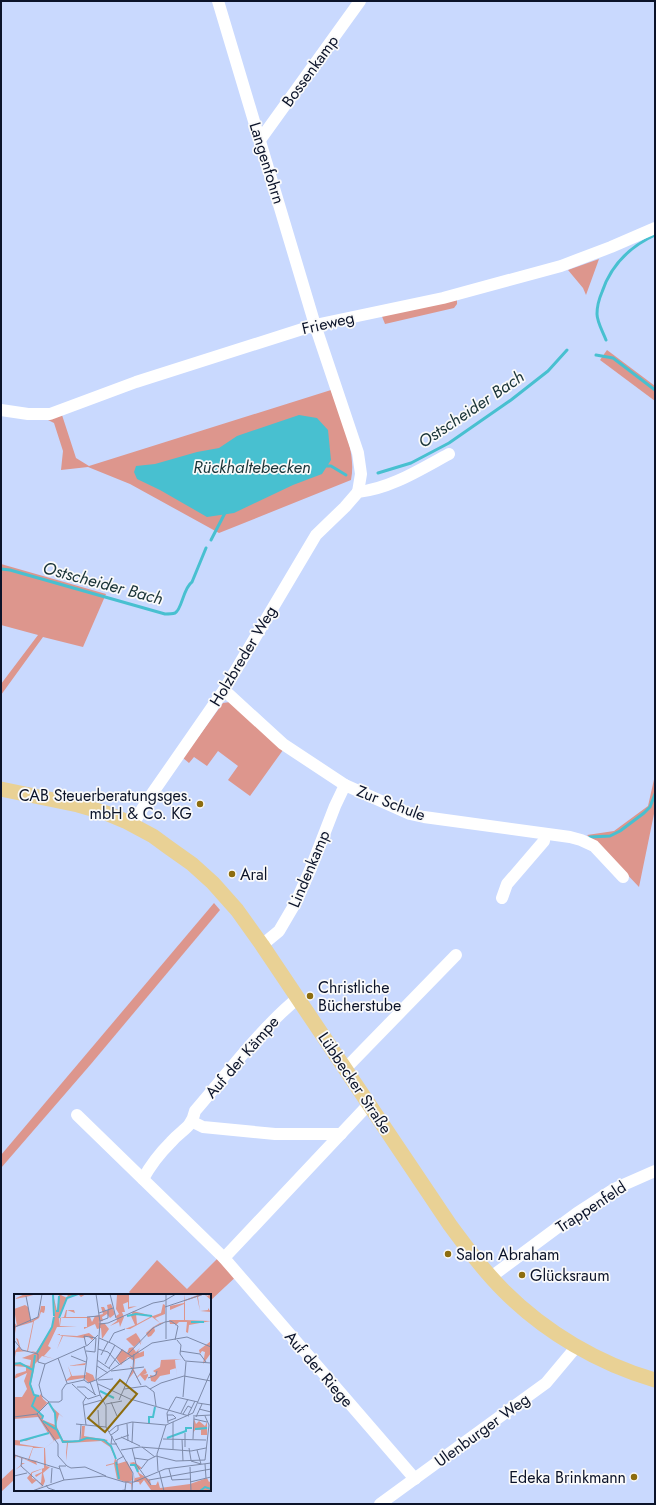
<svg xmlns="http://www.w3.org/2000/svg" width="656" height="1505" viewBox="0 0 656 1505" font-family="Jost,sans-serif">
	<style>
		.green { fill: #dd968d }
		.water { fill: #48c0d0 }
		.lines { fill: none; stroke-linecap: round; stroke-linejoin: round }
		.stream { stroke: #48c0d0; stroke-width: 3 }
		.minor { stroke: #fff; stroke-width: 12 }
		.major { stroke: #e9d195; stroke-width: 15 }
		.poi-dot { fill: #8d6d0f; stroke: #fafafa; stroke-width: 1.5 }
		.labels { text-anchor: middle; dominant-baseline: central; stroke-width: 3.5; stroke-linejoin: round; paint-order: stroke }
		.street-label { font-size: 16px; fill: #0b1329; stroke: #fafafa }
		.poi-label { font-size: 16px; fill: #0b1329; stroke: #fafafa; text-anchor: start }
		.water-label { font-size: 17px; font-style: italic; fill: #1a3438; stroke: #fafafa }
		.inset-river { fill: none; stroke: #48c0d0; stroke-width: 2 }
		.inset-road { fill: none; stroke: #7d8aa9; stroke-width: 1 }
		.view { fill: #8d6d0f; fill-opacity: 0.15; stroke: #8d6d0f; stroke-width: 2 }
		.inset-edge { fill: none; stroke: #0b1329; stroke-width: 2 }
	</style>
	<rect width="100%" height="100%" fill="#c9d9fe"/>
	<g class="green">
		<polygon points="599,259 586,295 583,288 568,270"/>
		<polygon points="457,300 457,304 454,308 385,324 381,314"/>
		<polygon points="607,350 655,386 655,401 600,360"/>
		<path d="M 331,390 C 340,418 357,450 351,480 L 219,533 L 130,484 L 88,467 L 61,470 L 63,451 L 54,423 L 46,419 L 62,415 L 76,458 L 89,466 Z"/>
		<polygon points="1,564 106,594 83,647 43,637 1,695 1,684 38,635 1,625"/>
		<polygon points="230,702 283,750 250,796 228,780 238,766 218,751 207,766 194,757 189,763 183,758 223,703"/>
		<polygon points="655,775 655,809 639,887 604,850 587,835 614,831 648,806"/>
		<polygon points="214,903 220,910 91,1064 1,1168 1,1155"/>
		<polygon points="224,1252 241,1272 210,1301 210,1295 132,1295 129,1292 157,1260 187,1289"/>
		<polygon points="15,1467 15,1479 1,1492 1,1480"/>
	</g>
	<polygon class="water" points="299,415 317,418 328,430 331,460 322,474 293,485 234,513 207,517 160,490 137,479 134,472 136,466 155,464 197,452 219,448 237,436"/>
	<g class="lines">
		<g class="stream">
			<path d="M 606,340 C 603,332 597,322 597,314 C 597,307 599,299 602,292 C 611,265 629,247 655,235"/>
			<polyline points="596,355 613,358 655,390"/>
			<polyline points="325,466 331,466 346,475"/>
			<polyline points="378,473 411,463 449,443 511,400 548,371 567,350"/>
			<polyline points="211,540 226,511"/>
			<path d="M 1,569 L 10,570 L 165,614 C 168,614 172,614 175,613 C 182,610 183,588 192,582 L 206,548"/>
			<polyline points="590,837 610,836 620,831 644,813 650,807 655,794"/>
		</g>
		<g class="minor">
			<polyline points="218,1 315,325 358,453 361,474 358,492"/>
			<polyline points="260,140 360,1"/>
			<polyline points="1,410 28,414 50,414 136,382 315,325 443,298 561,266 611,247 655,228"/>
			<polyline points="224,690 283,744 345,785 410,814 424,817 570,837 581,840 594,846 623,877"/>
			<path d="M 133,824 L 149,798 L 224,690 L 316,535 L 345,507 L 358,492 C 390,489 421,469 449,454"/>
			<polyline points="502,898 507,884 544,841 545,834"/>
			<polyline points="262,945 279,931 296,902 311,868 335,806 345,785"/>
			<polyline points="346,1068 456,955"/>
			<polyline points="77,1115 224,1258 415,1479"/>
			<polyline points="193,1122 203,1127 275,1134 341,1134"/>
			<path d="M 143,1179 C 150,1166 160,1153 171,1142 C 182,1129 191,1129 195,1111 C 228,1073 259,1030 298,998"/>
			<polyline points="224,1258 369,1104"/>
			<polyline points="491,1277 577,1213 614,1189 655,1171"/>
			<polyline points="380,1504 546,1383 577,1346"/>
		</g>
		<path class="major" d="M 1,789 L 78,805 L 106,813 L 125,821 L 153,836 L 168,847 L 192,864 L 213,883 L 237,910 L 262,945 L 450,1225 C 467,1248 484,1271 504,1291 C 545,1332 599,1364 655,1380"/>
	</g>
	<g class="poi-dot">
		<circle cx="200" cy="804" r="4"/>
		<circle cx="232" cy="874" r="4"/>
		<circle cx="310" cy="996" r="4"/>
		<circle cx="448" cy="1254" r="4"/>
		<circle cx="522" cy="1275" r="4"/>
		<circle cx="634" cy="1477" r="4"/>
	</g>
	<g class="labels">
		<g class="street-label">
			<text transform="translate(310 71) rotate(-54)">Bossenkamp</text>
			<text transform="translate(267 163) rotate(73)">Langenfohrn</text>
			<text transform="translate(328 323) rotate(-13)">Frieweg</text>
			<text transform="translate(243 656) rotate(-59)">Holzbreder Weg</text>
			<text transform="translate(391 803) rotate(21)">Zur Schule</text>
			<text transform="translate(309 869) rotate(-67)">Lindenkamp</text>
			<text transform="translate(242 1057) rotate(-49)">Auf der Kämpe</text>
			<text transform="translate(355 1083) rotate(56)">Lübbecker Straße</text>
			<text transform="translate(591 1207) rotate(-33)">Trappenfeld</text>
			<text transform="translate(319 1369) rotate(49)">Auf der Riege</text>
			<text transform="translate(482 1430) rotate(-36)">Ulenburger Weg</text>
		</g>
		<g class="poi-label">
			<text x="192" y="795" text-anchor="end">CAB Steuerberatungsges.<tspan x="192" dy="18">mbH &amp; Co. KG</tspan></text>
			<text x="240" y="874">Aral</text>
			<text x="318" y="987">Christliche<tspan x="318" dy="18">Bücherstube</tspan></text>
			<text x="456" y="1254">Salon Abraham</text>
			<text x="530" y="1275">Glücksraum</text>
			<text x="626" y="1477" text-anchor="end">Edeka Brinkmann</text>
		</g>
		<g class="water-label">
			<text transform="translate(471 409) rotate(-34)">Ostscheider Bach</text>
			<text x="252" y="467">Rückhaltebecken</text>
			<text transform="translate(103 583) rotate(15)">Ostscheider Bach</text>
		</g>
	</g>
	<g transform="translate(14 1294)">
		<rect width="197" height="197" fill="#c9d9fe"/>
		<path d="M 11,0 L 23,0 L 12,3 L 17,27 L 25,22 L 27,12 L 31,12 L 31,15 L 30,19 L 27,18 L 25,24 L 20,27 L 14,57 L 2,58 L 0,68 L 16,72 L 17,66 L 8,64 L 21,59 L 17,57 L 22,58 L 38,33 L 41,18 L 39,0 L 43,17 L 45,0 L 53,4 L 54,0 L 72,0 L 67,3 L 64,0 L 53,4 L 45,24 L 45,33 L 46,24 L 50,23 L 52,16 L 60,16 L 61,19 L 53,16 L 52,23 L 76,23 L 78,28 L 81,22 L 89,20 L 87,13 L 90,13 L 92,17 L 94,16 L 93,11 L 97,10 L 101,20 L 96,24 L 93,20 L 88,23 L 89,27 L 84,28 L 91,30 L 95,35 L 88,45 L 87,34 L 83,35 L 81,30 L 70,35 L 70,33 L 63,33 L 63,42 L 75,39 L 80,43 L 78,46 L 74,42 L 70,44 L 49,42 L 43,55 L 48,42 L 43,40 L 46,40 L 46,33 L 43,33 L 34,52 L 37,54 L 30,62 L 41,65 L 28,62 L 21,70 L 17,90 L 20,100 L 25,102 L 27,100 L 29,105 L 50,124 L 45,120 L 42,131 L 49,146 L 59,147 L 61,130 L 59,147 L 67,146 L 68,132 L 71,132 L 70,142 L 94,146 L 91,148 L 97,150 L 97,154 L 101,160 L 103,170 L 113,167 L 118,177 L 119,186 L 114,188 L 118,189 L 117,197 L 117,190 L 103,185 L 100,170 L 92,172 L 92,180 L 92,171 L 100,169 L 101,164 L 96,153 L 87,147 L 54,149 L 52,167 L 52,159 L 45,160 L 52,159 L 53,149 L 48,149 L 47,144 L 41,146 L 31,154 L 32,172 L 36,173 L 29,179 L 31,187 L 29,192 L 20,196 L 28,192 L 23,186 L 18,190 L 13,184 L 18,178 L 30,174 L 30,154 L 19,154 L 15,166 L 24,167 L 22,168 L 23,171 L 8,164 L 7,169 L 11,169 L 7,171 L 11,177 L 7,172 L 1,176 L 7,171 L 7,164 L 2,162 L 0,168 L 0,160 L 14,166 L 19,153 L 0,151 L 0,146 L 12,147 L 34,139 L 24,123 L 0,125 L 0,103 L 8,103 L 13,95 L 10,87 L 13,79 L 0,85 L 2,80 L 12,77 L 12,73 L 0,72 L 0,68 L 1,57 L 5,52 L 2,44 L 4,45 L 7,56 L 13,57 L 19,28 L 2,33 L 0,46 L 0,28 L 3,32 L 0,15 L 11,11 L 14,13 L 12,3 L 0,5 ZM 63,24 L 73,24 L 73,33 L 63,33 ZM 63,24 L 63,33 L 46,32 L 47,24 ZM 46,33 L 63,33 L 63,42 L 46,41 ZM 34,108 L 41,119 L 41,131 L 29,126 L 29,122 L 24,119 ZM 35,139 L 40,147 L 31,154 L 6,150 L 6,147 ZM 28,175 L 28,178 L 21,181 L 22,183 L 28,179 L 27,189 L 18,184 L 18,179 ZM 97,0 L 115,0 L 115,13 L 123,12 L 114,15 L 114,8 L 109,10 L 111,18 L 108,18 L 110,23 L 106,33 L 105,28 L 96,32 L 103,27 L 102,22 L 105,20 L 102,15 L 103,1 ZM 171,0 L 171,6 L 186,0 L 191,0 L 193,2 L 197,0 L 197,6 L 190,0 L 184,3 L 186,17 L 194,16 L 194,14 L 197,8 L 194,14 L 197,18 L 186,17 L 183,3 L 171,7 L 171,26 L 197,27 L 175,31 L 174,39 L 172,38 L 173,28 L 165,28 L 161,32 L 162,30 L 156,30 L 155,26 L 170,26 L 170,10 L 156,16 L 156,12 L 170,9 ZM 149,10 L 151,11 L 151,20 L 141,24 L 146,29 L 151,28 L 140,33 L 141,37 L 137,42 L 134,43 L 132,39 L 139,33 L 146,29 L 138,23 L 116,35 L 111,35 L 121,31 L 117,22 L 119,17 L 139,22 L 147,19 ZM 122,20 L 136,21 L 136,23 L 123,30 ZM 122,39 L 129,50 L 126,46 L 127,51 L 125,48 L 119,54 L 122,58 L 126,54 L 124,57 L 125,59 L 130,57 L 130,62 L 121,65 L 120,76 L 123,83 L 131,74 L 133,79 L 129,81 L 134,80 L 134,82 L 131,87 L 126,81 L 123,84 L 126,91 L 120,78 L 114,86 L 119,74 L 117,74 L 116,72 L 119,74 L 120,67 L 114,63 L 107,71 L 102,64 L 108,55 L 113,59 L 115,54 L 120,53 L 112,45 ZM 197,47 L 197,59 L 189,70 L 191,58 L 188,57 L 186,60 L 185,56 ZM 53,65 L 54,72 L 72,69 L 71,71 L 54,72 L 58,82 L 72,81 L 72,78 L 79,81 L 81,86 L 75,89 L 70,84 L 51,87 L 57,82 L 54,72 ZM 168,65 L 161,66 L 163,84 L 162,74 L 156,76 L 156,80 L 146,82 L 141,88 L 137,87 L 136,81 L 140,82 L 142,79 L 139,77 L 146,73 L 147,66 ZM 180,125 L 182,130 L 185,127 L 191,132 L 193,128 L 193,141 L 187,141 L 187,136 L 181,136 L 179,139 ZM 120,168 L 128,174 L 124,176 L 125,179 L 136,186 L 137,191 L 142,191 L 144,187 L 146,194 L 176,190 L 193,184 L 195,188 L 197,187 L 197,197 L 137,196 L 130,186 L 126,191 L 125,188 L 120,188 L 121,181 L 121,184 L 126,183 L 120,171 L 115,169 Z" fill="#dd968d" fill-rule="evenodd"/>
		<path class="inset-river" d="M 39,0 L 40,22M 42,17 L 44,17 L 45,2M 113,22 L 122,20 L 138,22M 45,24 L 53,4 L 64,0M 177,28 L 190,28M 23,59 L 38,33 L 40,23M 0,70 L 6,69 L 19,76 L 16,90 L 20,101 L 25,102M 19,76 L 21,61M 86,97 L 100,104M 22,102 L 18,112 L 29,122 L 28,125M 35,109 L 41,119 L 42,136M 29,127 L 43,136 L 49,148 L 65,147 L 73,144 L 90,146 L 97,152 L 102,165M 135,129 L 135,123 L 139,123 L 141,113M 181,135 L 193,134M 153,144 L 172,137 L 172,134 L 178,134M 6,147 L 35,139M 102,168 L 105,185M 116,171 L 121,171 L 124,178M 186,197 L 191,193 L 197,195"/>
		<path class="inset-road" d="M 82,0 L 86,28 L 82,84 L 86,101 L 92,112 L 92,133 L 119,179 L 118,197M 96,0 L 102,24M 152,0 L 152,45M 12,2 L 17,28M 151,13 L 190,0M 85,19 L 99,14M 73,23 L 85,22M 86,27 L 94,24 L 94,16M 0,29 L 0,44M 86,30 L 94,29 L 139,9 L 150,7 L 162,0M 1,33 L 24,23 L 28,0M 85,44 L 99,50 L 119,63M 0,46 L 8,56 L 24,60 L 24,68 L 31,70 L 74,51 L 84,41M 163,46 L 167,51 L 166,60 L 171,67 L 197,69M 95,48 L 100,39 L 111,35M 72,51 L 70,42 L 82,44M 84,55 L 94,58 L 106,71M 72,57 L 81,58 L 82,44M 166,57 L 186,60 L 192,68M 114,60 L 139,34 L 151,28 L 157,27 L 164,32 L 161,46M 87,61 L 94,48M 57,62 L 72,68M 44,64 L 53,89M 83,66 L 96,75M 31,70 L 25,91 L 28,102 L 35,108 L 45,108 L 48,106 L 48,96 L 52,90 L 70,86 L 74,89 L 82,86 L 138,49 L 173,43 L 197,53M 91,70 L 101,51M 83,72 L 94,79M 95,74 L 108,56M 119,76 L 127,91M 97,77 L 130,73M 134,84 L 142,81 L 143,77M 70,86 L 73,64 L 70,52M 84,86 L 99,85M 76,88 L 81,101M 58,90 L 74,105 L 86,101M 84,90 L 116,105 L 175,122M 63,93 L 71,93 L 82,101M 110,95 L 132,92 L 140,98 L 142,112M 136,95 L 147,89 L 170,82 L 197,87M 169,103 L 172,68M 105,106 L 119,74 L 120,60M 97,108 L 103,122M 184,109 L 197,111M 92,110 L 108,107M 70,111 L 88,106M 185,115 L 197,118M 84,116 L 85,132M 167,119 L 174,105M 23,120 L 44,150 L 44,162 L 53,172 L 57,174 L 71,173 L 92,182M 169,120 L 174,112 L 178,114M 153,121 L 159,121 L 162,124 L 154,127M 174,121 L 181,107M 179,122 L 197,121M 191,122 L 195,131 L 191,166M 0,123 L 23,120 L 35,108M 182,123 L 188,110M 180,125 L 193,128M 159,128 L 159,155M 154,129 L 153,119 L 162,103 L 184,108M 62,130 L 92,133M 113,130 L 114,147M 72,131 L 69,108 L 72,103M 95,138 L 102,132 L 118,128 L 152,131M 171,139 L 171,153M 97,141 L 104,136 L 104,132M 98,142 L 97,150 L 103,150M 107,143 L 126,152M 149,145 L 192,146M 168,145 L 169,167M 179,145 L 180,123M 66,146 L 67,131M 101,146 L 115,141M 118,149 L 119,128M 128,153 L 141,163M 118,154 L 122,170 L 137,191M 175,154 L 177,166M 107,156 L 126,153 L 177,157 L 192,154M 0,161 L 46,175M 8,164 L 7,172 L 29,192M 120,164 L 134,166M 177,167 L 187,170 L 183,156M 191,170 L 192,184M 103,171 L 103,166 L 110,162M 176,173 L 177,197M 127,175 L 134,166 L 142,162 L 162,167 L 191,166M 155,175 L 158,186 L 176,185M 144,177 L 143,160 L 152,131 L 179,119 L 197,77M 145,177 L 150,197M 0,182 L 13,179M 50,186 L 45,172 L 52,172M 135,186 L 197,175M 176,188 L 197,183M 37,189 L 38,174M 32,191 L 34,194 L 43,197M 6,197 L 19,197M 18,197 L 50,186 L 90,182 L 110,188 L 120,188 L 151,175 L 197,169M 104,197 L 111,196 L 112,188"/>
		<path class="view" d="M 106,86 L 123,100 L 91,138 L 74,124 Z"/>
		<rect width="197" height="197" class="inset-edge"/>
	</g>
	<rect width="656" height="1505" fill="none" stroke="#0b1329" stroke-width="4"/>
</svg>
